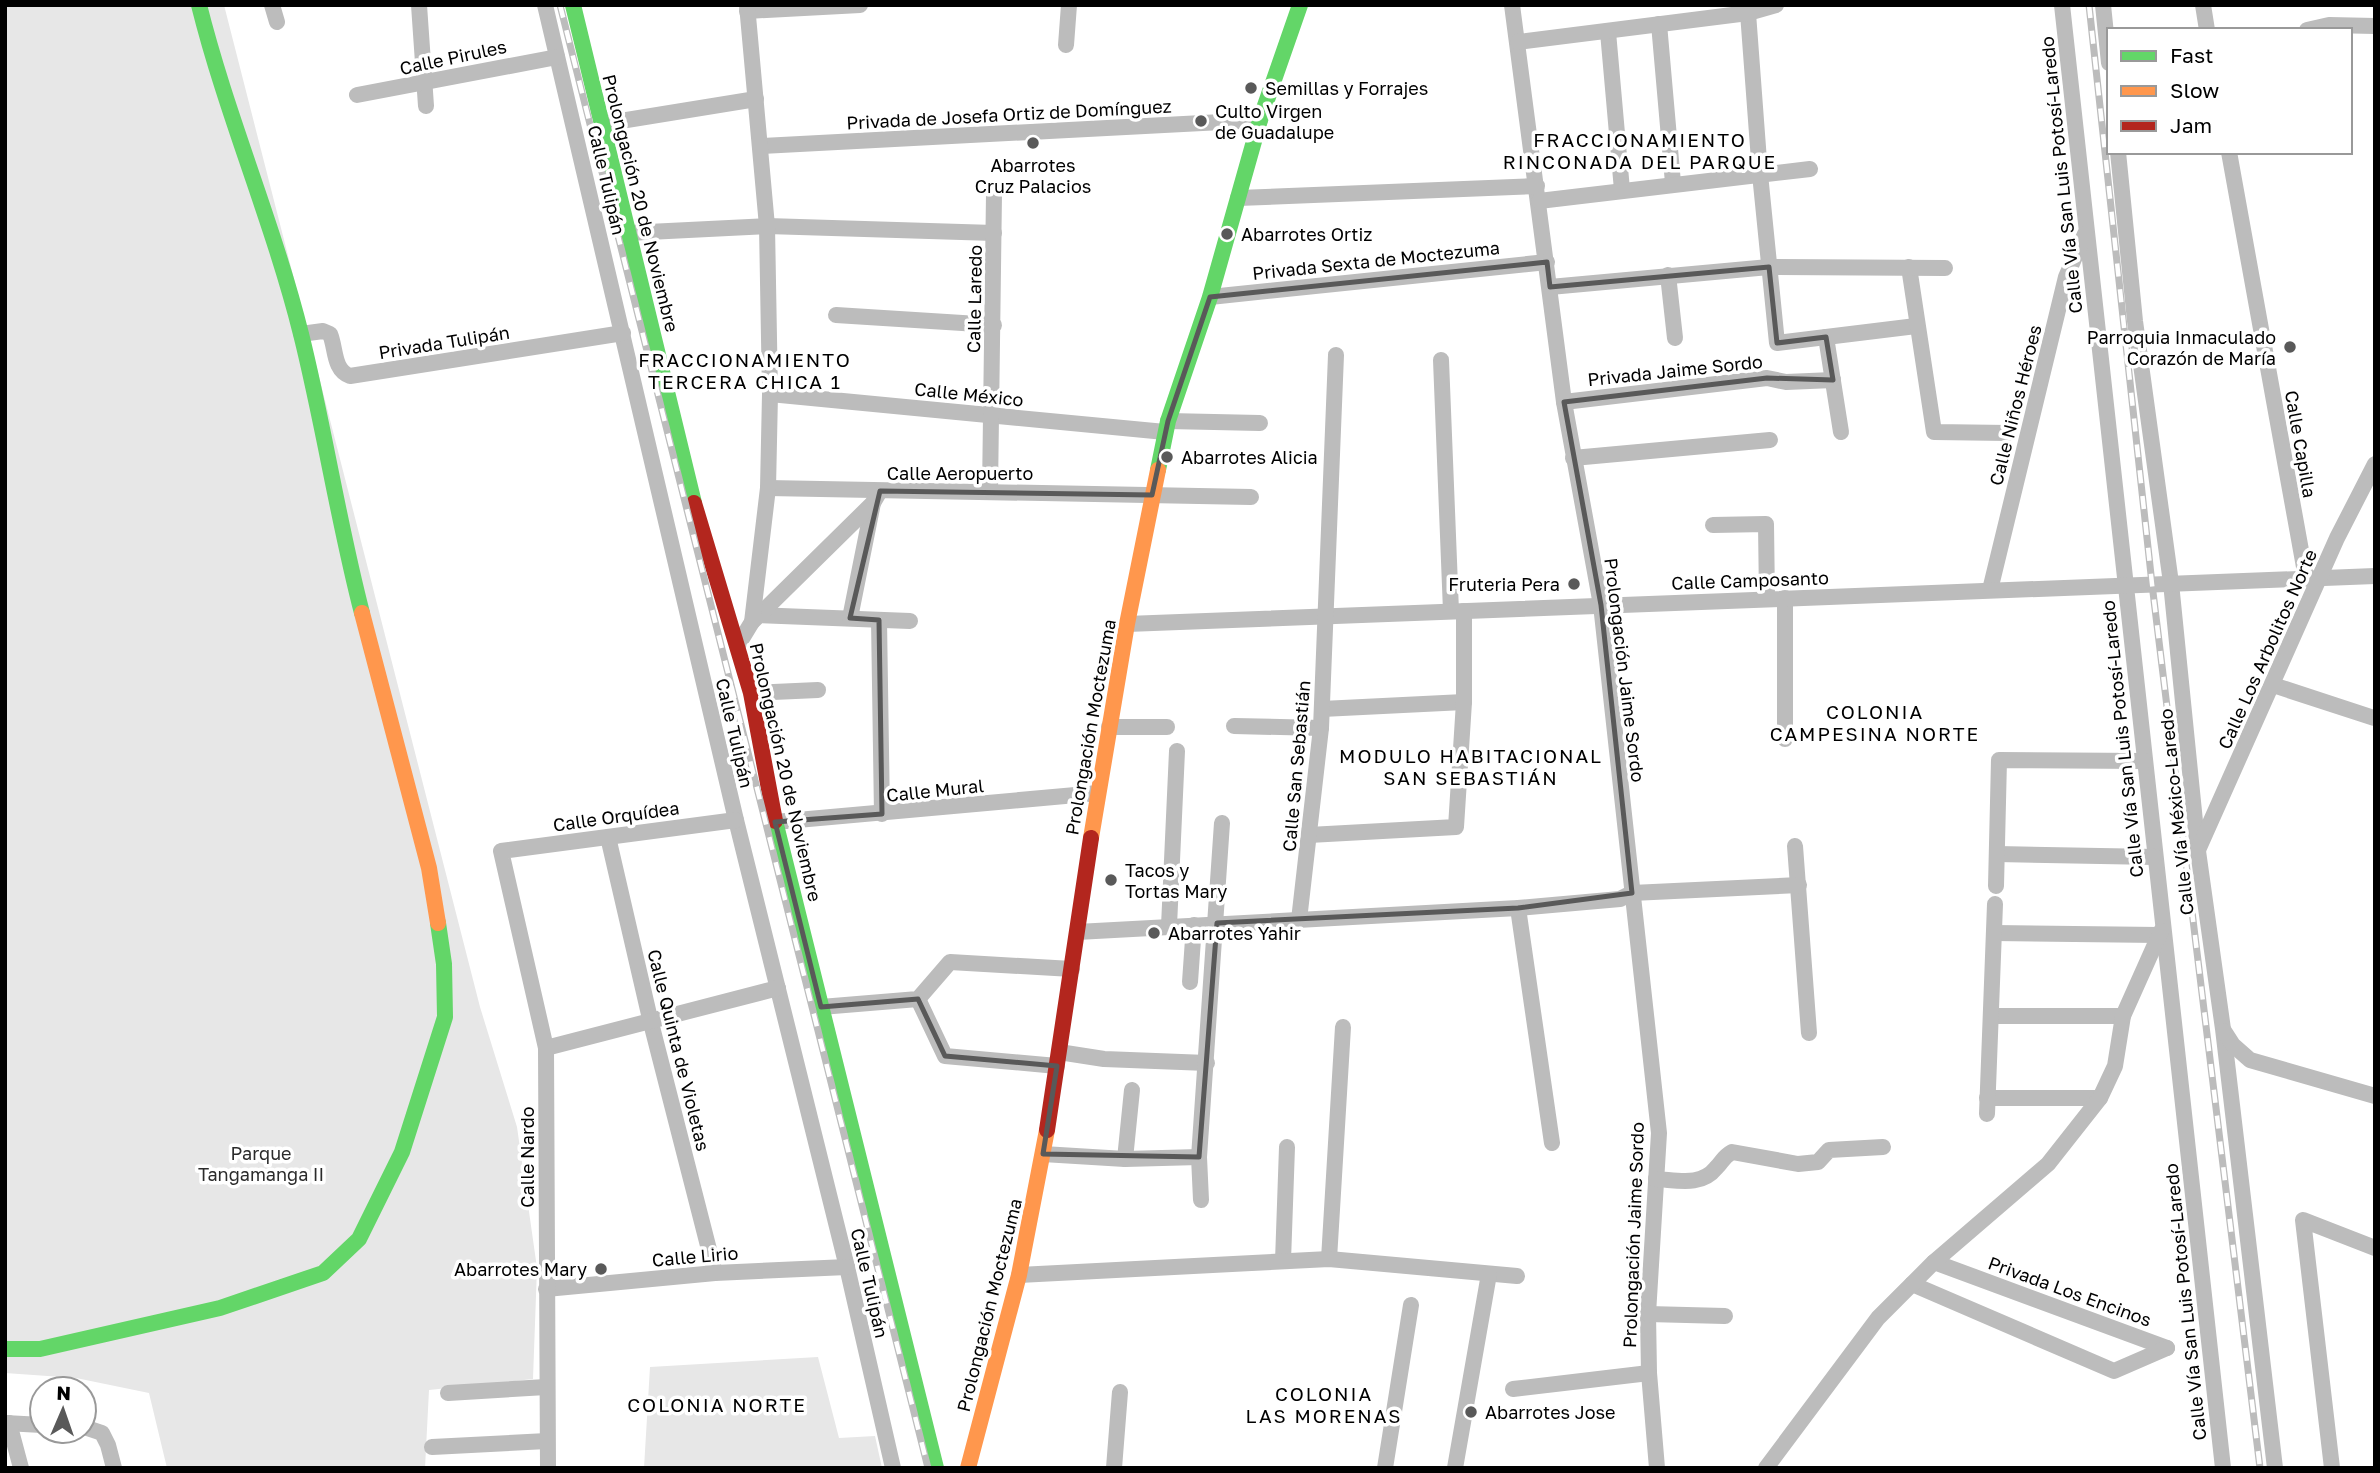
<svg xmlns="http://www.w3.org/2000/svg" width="2380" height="1473" viewBox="0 0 2380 1473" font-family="'Golos Text',sans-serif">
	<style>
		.green { fill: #e7e7e7 }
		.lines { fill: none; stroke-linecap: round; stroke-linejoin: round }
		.street { stroke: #bcbcbc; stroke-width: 16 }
		.fast { stroke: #63d668; stroke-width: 16 }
		.slow { stroke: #ff974d; stroke-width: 16 }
		.jam { stroke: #b3261e; stroke-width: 16 }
		.rail-casing { stroke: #bcbcbc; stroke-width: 7 }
		.rail { stroke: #fff; stroke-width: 4.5; stroke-dasharray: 13; stroke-linecap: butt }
		.marked { fill: none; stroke: #595959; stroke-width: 5; stroke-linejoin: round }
		.poi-dot { fill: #595959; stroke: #fff; stroke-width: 2.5 }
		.labels { text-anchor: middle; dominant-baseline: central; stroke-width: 7; stroke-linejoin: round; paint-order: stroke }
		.street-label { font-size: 18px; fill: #000; stroke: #fff }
		.poi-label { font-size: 18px; fill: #000; stroke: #fff; text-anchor: start }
		.park-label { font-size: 18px; fill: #2b2b2b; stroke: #fff }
		.neighbourhood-label { font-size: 19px; letter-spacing: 2px; fill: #000; stroke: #fff }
	</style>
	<rect width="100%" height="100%" fill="#fff"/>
	<g class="green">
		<polygon points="5,5 224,5 480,1007 517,1127 537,1268 533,1379 429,1390 425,1468 167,1468 149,1393 76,1378 5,1373"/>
		<polygon points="818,1357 839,1438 875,1436 882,1468 644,1468 650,1367"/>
	</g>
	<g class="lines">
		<g class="street">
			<polyline points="272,5 277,22"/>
			<polyline points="419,5 426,106"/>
			<polyline points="545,5 736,820 847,1267 893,1468"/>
			<polyline points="1512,5 1564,402 1601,605 1659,1133 1648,1314 1649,1373 1657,1468"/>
			<polyline points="2062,5 2223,1468"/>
			<polyline points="2103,5 2109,63"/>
			<polyline points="2203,5 2207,30"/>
			<polyline points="747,11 860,5"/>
			<polyline points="1748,13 1760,174 1777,343 1916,326"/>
			<polyline points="1659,24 1673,183"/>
			<polyline points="2307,30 2329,25 2375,26"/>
			<polyline points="1608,32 1622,190"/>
			<polyline points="1518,42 1748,13 1776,5"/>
			<polyline points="1066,45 1069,5"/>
			<polyline points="357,95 557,57"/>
			<polyline points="602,124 756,99"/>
			<polyline points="761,146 1260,120"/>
			<polyline points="2118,152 2135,321 2171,583 2198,851 2223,1029 2275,1468"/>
			<polyline points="2229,152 2306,578"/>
			<polyline points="1238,198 1537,186"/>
			<polyline points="1539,201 1810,169"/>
			<polyline points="628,233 767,226 994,233"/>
			<polyline points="1909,267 1934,432 2008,433"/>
			<polyline points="1668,275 1675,338"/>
			<polyline points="1550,287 1769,267 1945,268"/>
			<polyline points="1210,297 1547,262"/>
			<polyline points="836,315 994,325"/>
			<path d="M 301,334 L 323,331 L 330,334 C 336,348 333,370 350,376 L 623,333"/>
			<polyline points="1826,337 1841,432"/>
			<polyline points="1441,360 1451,611"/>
			<polyline points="770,394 1165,432"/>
			<polyline points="1564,402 1767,378 1786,382 1833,380"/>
			<polyline points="1168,421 1260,423"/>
			<polyline points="1573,458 1770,440"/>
			<polyline points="768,488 1251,497"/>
			<polyline points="990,491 994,194"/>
			<polyline points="1713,525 1766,524 1767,599"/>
			<polyline points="1990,590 2066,277 2085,234"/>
			<polyline points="1785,598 1785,739"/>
			<polyline points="757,615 910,621"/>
			<polyline points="850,618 873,503"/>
			<polyline points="879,620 882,814"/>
			<polyline points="752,622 873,503 880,491"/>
			<polyline points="1127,624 2375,576"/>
			<polyline points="738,645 752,622 768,488 770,394 767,226 747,5"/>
			<polyline points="2273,685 2374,718"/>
			<polyline points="751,693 818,690"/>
			<polyline points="1322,709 1464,702"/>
			<polyline points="1234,726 1321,728"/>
			<polyline points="1109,727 1167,727"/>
			<polyline points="775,822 1098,793"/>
			<polyline points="1309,835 1456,827 1464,702 1464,611"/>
			<polyline points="608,837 651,1023 715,1273"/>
			<polyline points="1795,846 1809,1033"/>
			<polyline points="2198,850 2337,538 2375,464"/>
			<polyline points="1997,854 2155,857"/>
			<polyline points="1996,886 1999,760 2144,761"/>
			<polyline points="1518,908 1552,1143"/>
			<polyline points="1299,920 1321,728 1336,355"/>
			<polyline points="1169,926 1177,751"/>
			<polyline points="1077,932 1518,908 1620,899 1632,893 1799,885"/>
			<polyline points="1994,933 2159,935"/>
			<polyline points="1190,982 1194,925"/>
			<polyline points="918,999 945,1056 1057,1066"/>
			<polyline points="821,1007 918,999 950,962 1072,969"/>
			<polyline points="1991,1016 2123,1016"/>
			<polyline points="2224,1031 2233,1045 2250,1060 2375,1096"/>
			<polyline points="546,1048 778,988"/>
			<polyline points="1059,1052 1104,1059 1207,1063"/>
			<polyline points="1987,1098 2100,1098"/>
			<polyline points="1987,1114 1995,904"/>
			<polyline points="1043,1154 1125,1159 1199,1157"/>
			<polyline points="1125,1159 1132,1090"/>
			<path d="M 1656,1179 C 1677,1180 1701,1187 1716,1168 C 1723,1161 1723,1157 1732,1152 L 1798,1164 L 1818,1162 L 1829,1150 L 1883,1147"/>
			<polyline points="1201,1200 1199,1157 1222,823"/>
			<polyline points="1329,1259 1343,1027"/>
			<polyline points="1283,1261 1287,1147"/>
			<polyline points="1934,1262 2167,1348"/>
			<polyline points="1019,1275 1329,1259 1517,1276"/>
			<polyline points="1912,1284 2114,1371 2167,1348"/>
			<polyline points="546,1289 715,1273 847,1267"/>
			<polyline points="1648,1314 1725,1316"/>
			<polyline points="1513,1389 1649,1373"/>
			<polyline points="448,1393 546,1387"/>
			<polyline points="5,1423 42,1425"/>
			<polyline points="9,1423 21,1468"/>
			<polyline points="84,1427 102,1433 108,1445 114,1468"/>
			<polyline points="432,1447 547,1441"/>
			<polyline points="548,1468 546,1048 501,851 736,820"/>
			<polyline points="1114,1468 1120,1392"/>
			<polyline points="1385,1468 1411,1305"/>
			<polyline points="1455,1468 1489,1274"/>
			<polyline points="1766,1468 1878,1318 1934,1262 2048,1164 2100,1098 2115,1066 2123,1016 2161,931"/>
			<polyline points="2332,1468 2303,1220 2375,1248"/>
		</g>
		<g class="fast">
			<path d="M 199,5 C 227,117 273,222 301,334 C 324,426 338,521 362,613"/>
			<polyline points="573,5 694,503"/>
			<polyline points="1158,470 1168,421 1210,297 1260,120 1300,5"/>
			<polyline points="775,821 936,1468"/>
			<polyline points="5,1349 40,1349 220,1308 323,1273 359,1239 402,1152 445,1017 444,964 438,923"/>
		</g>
		<g class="slow">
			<polyline points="362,613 429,868 438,923"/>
			<polyline points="1091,838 1127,624 1158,470"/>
			<polyline points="968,1468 1019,1275 1047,1130"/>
		</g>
		<g class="jam">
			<polyline points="694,503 751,693 775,821"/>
			<polyline points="1047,1130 1091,838"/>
		</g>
		<g class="rail-casing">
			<g id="rail">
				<polyline points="560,5 928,1468"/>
				<polyline points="2089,5 2152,584 2260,1468"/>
			</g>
		</g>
		<use href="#rail" class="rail"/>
	</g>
	<path class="marked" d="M 1547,262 L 1550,287 L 1769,267 L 1777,343 L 1826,337 L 1833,380 L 1767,378 L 1564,402 L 1601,605 L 1632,893 L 1518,908 L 1217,923 L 1199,1157 L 1043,1154 L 1057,1066 L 945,1056 L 918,999 L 821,1007 L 775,822 L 882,814 L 879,620 L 850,618 L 880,491 L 1152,495 L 1168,421 L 1210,297 Z"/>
	<g class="poi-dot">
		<circle cx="1251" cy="88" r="7"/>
		<circle cx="1201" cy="121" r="7"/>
		<circle cx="1033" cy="143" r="7"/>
		<circle cx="1227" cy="234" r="7"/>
		<circle cx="2290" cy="347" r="7"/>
		<circle cx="1167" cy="457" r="7"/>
		<circle cx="1574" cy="584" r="7"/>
		<circle cx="1111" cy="880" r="7"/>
		<circle cx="1154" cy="933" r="7"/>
		<circle cx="601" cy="1269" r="7"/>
		<circle cx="1471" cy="1412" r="7"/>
	</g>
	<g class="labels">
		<g class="street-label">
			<text transform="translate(453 57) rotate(-12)">Calle Pirules</text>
			<text transform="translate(1009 114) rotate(-3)">Privada de Josefa Ortiz de Domínguez</text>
			<text transform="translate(2061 175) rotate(-96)">Calle Vía San Luis Potosí-Laredo</text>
			<text transform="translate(607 180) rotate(77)">Calle Tulipán</text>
			<text transform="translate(641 203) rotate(76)">Prolongación 20 de Noviembre</text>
			<text transform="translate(1376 260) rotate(-6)">Privada Sexta de Moctezuma</text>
			<text transform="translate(974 299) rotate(-89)">Calle Laredo</text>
			<text transform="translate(444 342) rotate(-9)">Privada Tulipán</text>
			<text transform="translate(1675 370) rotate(-6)">Privada Jaime Sordo</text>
			<text transform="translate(969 394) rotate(6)">Calle México</text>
			<text transform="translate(2015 405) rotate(-76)">Calle Niños Héroes</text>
			<text transform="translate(2301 444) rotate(80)">Calle Capilla</text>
			<text x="960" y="473">Calle Aeropuerto</text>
			<text transform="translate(1750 580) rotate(-2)">Calle Camposanto</text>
			<text transform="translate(2267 649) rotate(-66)">Calle Los Arbolitos Norte</text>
			<text transform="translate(1625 670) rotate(83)">Prolongación Jaime Sordo</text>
			<text transform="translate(1090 727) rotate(-80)">Prolongación Moctezuma</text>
			<text transform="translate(735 733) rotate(77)">Calle Tulipán</text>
			<text transform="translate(2122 739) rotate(-96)">Calle Vía San Luis Potosí-Laredo</text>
			<text transform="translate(1296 766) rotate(-85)">Calle San Sebastián</text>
			<text transform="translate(786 772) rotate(77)">Prolongación 20 de Noviembre</text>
			<text transform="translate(935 790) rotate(-6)">Calle Mural</text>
			<text transform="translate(2176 812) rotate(-96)">Calle Vía México-Laredo</text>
			<text transform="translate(616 816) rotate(-8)">Calle Orquídea</text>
			<text transform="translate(679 1050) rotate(76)">Calle Quinta de Violetas</text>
			<text transform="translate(527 1157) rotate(-90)">Calle Nardo</text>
			<text transform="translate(1633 1235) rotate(-88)">Prolongación Jaime Sordo</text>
			<text transform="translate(695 1256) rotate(-5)">Calle Lirio</text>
			<text transform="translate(870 1283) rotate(77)">Calle Tulipán</text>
			<text transform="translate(2070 1291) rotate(20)">Privada Los Encinos</text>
			<text transform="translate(2185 1302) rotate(-96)">Calle Vía San Luis Potosí-Laredo</text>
			<text transform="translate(989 1305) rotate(-76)">Prolongación Moctezuma</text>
		</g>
		<g class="poi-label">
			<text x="1265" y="88">Semillas y Forrajes</text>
			<text x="1215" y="111">Culto Virgen<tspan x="1215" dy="21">de Guadalupe</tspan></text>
			<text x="1033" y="165" text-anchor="middle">Abarrotes<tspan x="1033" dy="21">Cruz Palacios</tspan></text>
			<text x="1241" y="234">Abarrotes Ortiz</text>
			<text x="2276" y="337" text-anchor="end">Parroquia Inmaculado<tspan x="2276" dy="21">Corazón de María</tspan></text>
			<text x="1181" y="457">Abarrotes Alicia</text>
			<text x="1560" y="584" text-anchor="end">Fruteria Pera</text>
			<text x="1125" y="870">Tacos y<tspan x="1125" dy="21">Tortas Mary</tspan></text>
			<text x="1168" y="933">Abarrotes Yahir</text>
			<text x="587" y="1269" text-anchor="end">Abarrotes Mary</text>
			<text x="1485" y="1412">Abarrotes Jose</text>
		</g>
		<g class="park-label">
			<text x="261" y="1153">Parque<tspan x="261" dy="21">Tangamanga II</tspan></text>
		</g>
		<g class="neighbourhood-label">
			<text x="1640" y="139">FRACCIONAMIENTO<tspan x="1640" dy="22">RINCONADA DEL PARQUE</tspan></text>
			<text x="745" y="359">FRACCIONAMIENTO<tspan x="745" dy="22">TERCERA CHICA 1</tspan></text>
			<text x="1875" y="711">COLONIA<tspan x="1875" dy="22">CAMPESINA NORTE</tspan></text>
			<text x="1471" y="755">MODULO HABITACIONAL<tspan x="1471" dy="22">SAN SEBASTIÁN</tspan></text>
			<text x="1324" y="1393">COLONIA<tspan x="1324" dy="22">LAS MORENAS</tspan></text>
			<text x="717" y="1404">COLONIA NORTE</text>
		</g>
	</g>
	<rect width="2380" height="1473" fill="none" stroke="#000000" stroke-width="14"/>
	<rect x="2107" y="28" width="245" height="126" fill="#ffffff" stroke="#999999" stroke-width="2"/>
	<rect x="2121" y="51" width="35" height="10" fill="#63d668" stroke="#999999" stroke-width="2"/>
	<text x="2170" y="63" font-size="21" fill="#000000">Fast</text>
	<rect x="2121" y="86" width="35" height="10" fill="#ff974d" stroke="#999999" stroke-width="2"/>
	<text x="2170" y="98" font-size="21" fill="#000000">Slow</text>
	<rect x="2121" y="121" width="35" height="10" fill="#b3261e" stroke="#999999" stroke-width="2"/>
	<text x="2170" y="133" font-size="21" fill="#000000">Jam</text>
	<g transform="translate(63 1410) rotate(2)"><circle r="33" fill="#ffffff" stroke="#999999" stroke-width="2"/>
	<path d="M0-5L12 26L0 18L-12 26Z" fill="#595959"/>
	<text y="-10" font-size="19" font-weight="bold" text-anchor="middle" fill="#000000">N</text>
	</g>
</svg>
